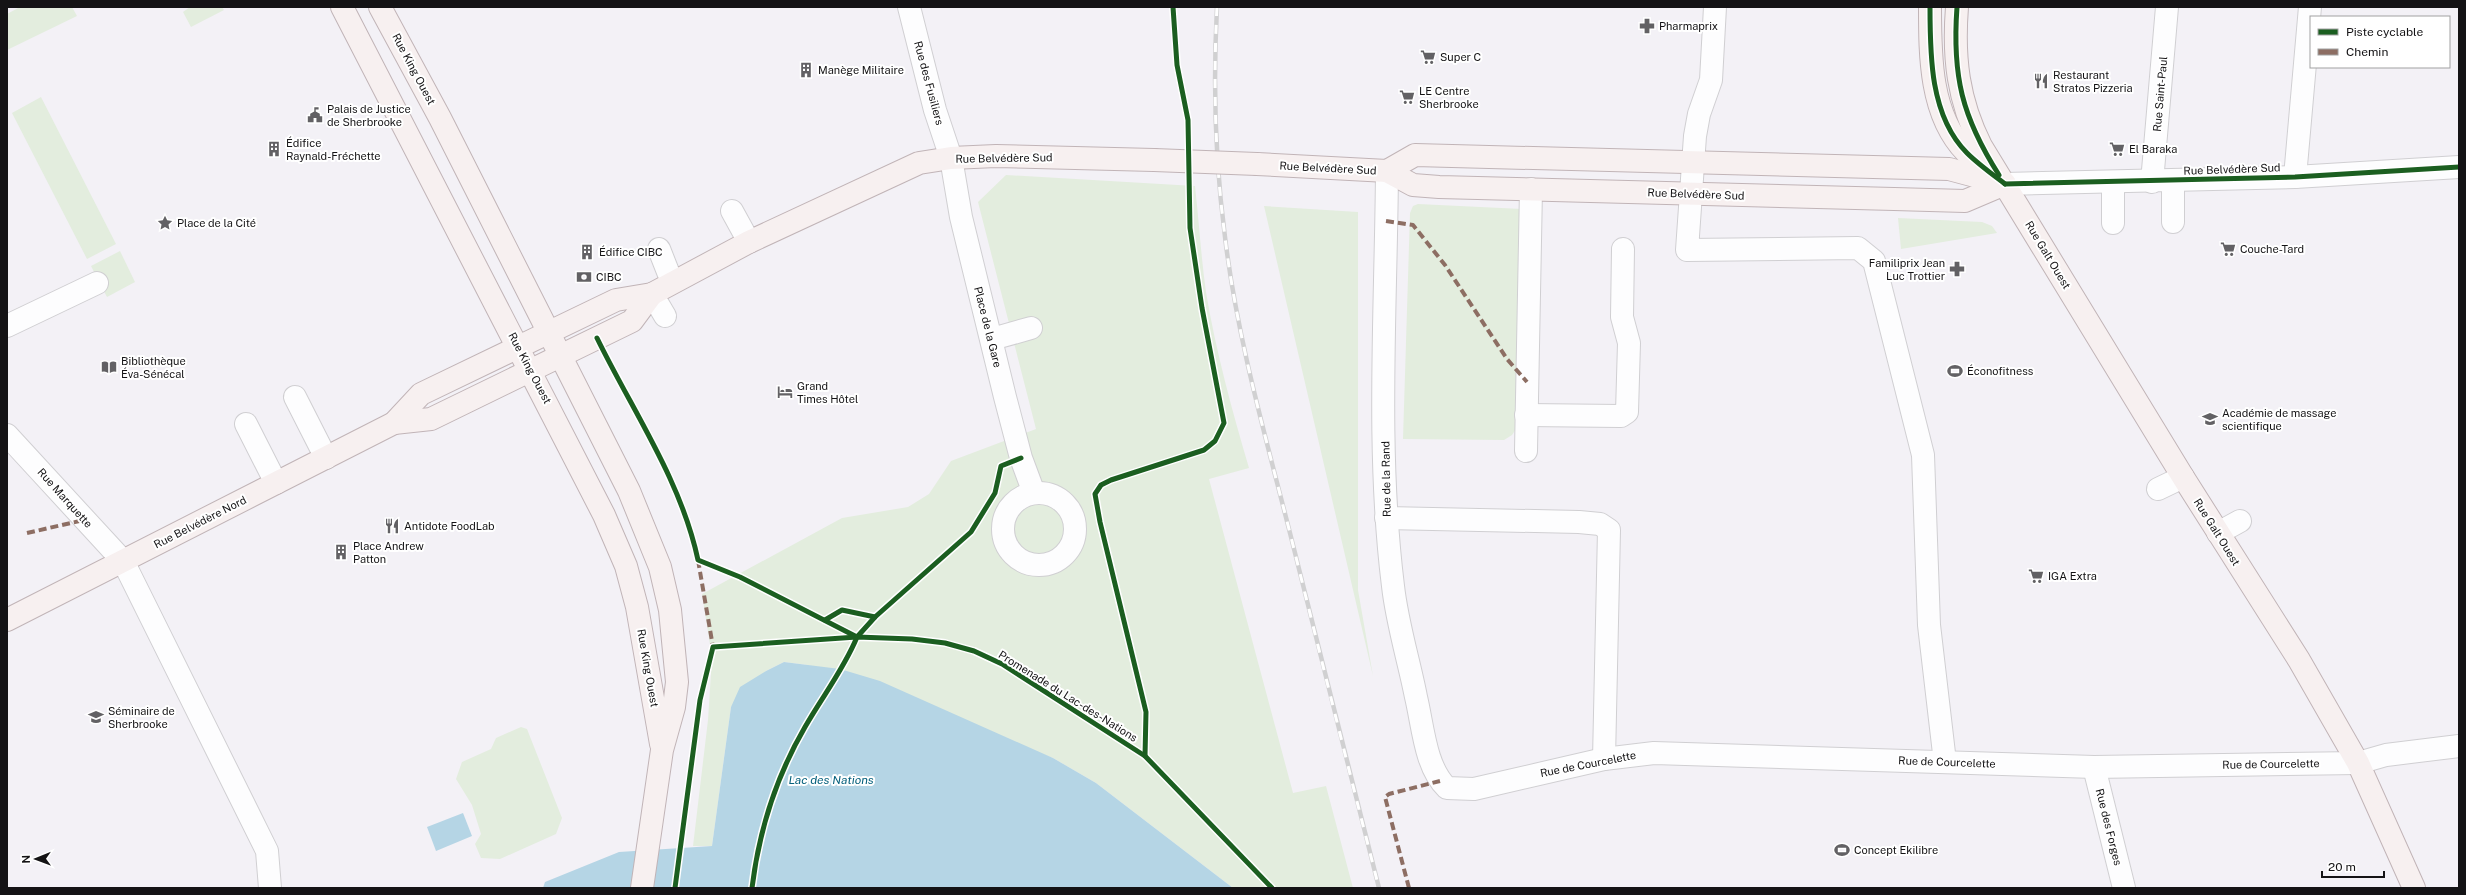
<svg xmlns="http://www.w3.org/2000/svg" width="2466" height="895" viewBox="0 0 2466 895" font-family="'Public Sans',sans-serif">
	<style>
		.green { fill: #e3edde }
		.water { fill: #b5d5e5 }
		.lines { fill: none; stroke-linecap: round; stroke-linejoin: round }
		.minor-casing { stroke: #d0cfd2; stroke-width: 24 }
		.major-casing { stroke: #c1b4b7; stroke-width: 24 }
		.minor { stroke: #fdfdfe; stroke-width: 22 }
		.major { stroke: #f7f0f0; stroke-width: 22 }
		.rail-casing { stroke: #d0d0d1; stroke-width: 4.5 }
		.rail { stroke: #fff; stroke-width: 3; stroke-dasharray: 9; stroke-linecap: butt }
		.major-bridge-casing { stroke: #c1b4b7; stroke-width: 24; stroke-linecap: butt }
		.major-bridge { stroke: #f7f0f0; stroke-width: 22 }
		.quiet { stroke: #8d6e63; stroke-width: 4; stroke-dasharray: 8 4; stroke-linecap: butt }
		.cycleway-casing { stroke: #fff; stroke-width: 8 }
		.cycleway { stroke: #1b5e20; stroke-width: 5 }
		.labels { text-anchor: middle; dominant-baseline: central; stroke-width: 4; stroke-linejoin: round; paint-order: stroke }
		.poi-label { font-size: 11px; fill: #141315; stroke: #fff; text-anchor: start }
		.street-label { font-size: 11px; fill: #141315; stroke: #fff }
		.water-label { font-size: 12px; font-style: italic; fill: #05607c; stroke: #fff }
	</style>
	<rect width="100%" height="100%" fill="#f3f1f6"/>
	<g class="green">
		<polygon points="20,7 72,7 77,16 7,50 7,14"/>
		<polygon points="190,7 222,7 224,10 191,27 183,12"/>
		<polygon points="41,97 116,244 87,259 12,113"/>
		<path d="M 1006,175 L 1195,186 C 1199,221 1201,257 1206,292 C 1216,352 1232,410 1249,468 L 1209,479 L 1293,793 L 1326,786 L 1353,888 L 1233,888 L 1096,783 L 1053,758 L 808,665 L 784,662 L 766,671 L 731,707 L 712,846 L 693,846 L 708,720 L 712,657 L 702,594 L 842,518 L 908,507 L 929,494 L 951,461 L 1036,429 L 978,202 Z"/>
		<polygon points="1418,204 1522,209 1516,429 1512,435 1504,440 1403,439 1410,213 1413,206"/>
		<polygon points="1264,206 1358,212 1358,590 1373,676"/>
		<polygon points="1898,218 1982,222 1992,226 1997,233 1901,249"/>
		<polygon points="120,251 135,282 107,297 91,266"/>
		<polygon points="521,727 527,729 562,818 556,834 500,859 481,858 475,844 481,834 472,805 456,779 462,762 491,749 496,738"/>
	</g>
	<g class="water">
		<polygon points="784,662 840,669 880,681 1053,758 1096,783 1233,888 543,888 545,882 619,852 712,846 731,707 740,687 766,671"/>
		<polygon points="463,813 472,836 436,851 427,827"/>
	</g>
	<g class="lines">
		<g class="minor-casing">
			<g id="minor">
				<polyline points="909,7 935,110 951,158 961,217 1005,397 1021,458 1034,493"/>
				<polyline points="1715,7 1711,80 1699,114 1695,136 1687,250 1858,248 1874,261 1923,455 1929,625 1945,762"/>
				<path d="M 1387,171 C 1386,309 1376,449 1393,586 C 1397,623 1409,661 1416,697 C 1423,726 1425,767 1447,788 L 1474,789 L 1604,759 L 1654,753 L 2094,767 L 2358,763 L 2386,755 L 2459,746"/>
				<polyline points="2295,177 2310,7"/>
				<polyline points="2173,181 2173,222"/>
				<polyline points="2113,182 2113,223"/>
				<polyline points="2152,182 2167,7"/>
				<polyline points="2005,184 2295,177 2459,167"/>
				<polyline points="732,211 749,242"/>
				<polyline points="659,249 672,282"/>
				<polyline points="652,294 665,316"/>
				<polyline points="7,326 97,283"/>
				<polyline points="992,339 1031,328"/>
				<polyline points="295,397 326,458"/>
				<polyline points="1526,415 1621,416 1627,412 1629,343 1622,317 1623,249"/>
				<polyline points="246,424 276,483"/>
				<polyline points="7,435 123,561 267,851 270,888"/>
				<polyline points="1526,451 1531,189"/>
				<polyline points="2158,489 2183,477"/>
				<circle cx="1039" cy="529" r="36"/>
				<polyline points="1386,518 1579,522 1600,524 1609,530 1604,759"/>
				<polyline points="2218,533 2240,521"/>
				<polyline points="2094,767 2124,888"/>
			</g>
		</g>
		<g class="major-casing">
			<g id="major">
				<polyline points="342,7 604,515 626,566 637,607 661,744"/>
				<polyline points="380,7 440,118 629,491 660,567 670,610 677,682 674,707 662,750 642,888"/>
				<path d="M 1930,7 C 1930,56 1930,115 1966,152 C 1973,159 1982,165 1990,172"/>
				<path d="M 1957,7 C 1953,58 1958,100 1981,146 L 2183,477 L 2299,660 L 2358,763 L 2414,888"/>
				<polyline points="1257,164 1387,171 1413,185 1439,187 1894,199 1965,201 2005,184"/>
				<polyline points="1387,171 1415,155 1949,169 2005,184"/>
				<polyline points="394,423 431,419 632,321 652,294"/>
				<polyline points="7,620 394,423 421,394 616,300 652,294 749,242 919,163 951,158 996,156 1154,160"/>
			</g>
		</g>
		<use href="#minor" class="minor"/>
		<use href="#major" class="major"/>
		<g class="rail-casing">
			<path id="rail" d="M 1217,7 C 1213,83 1215,161 1225,237 C 1237,338 1266,438 1291,537 C 1320,654 1349,771 1379,888"/>
		</g>
		<use href="#rail" class="rail"/>
		<g class="major-bridge-casing">
			<polyline id="major-bridge" points="1154,160 1257,164"/>
		</g>
		<use href="#major-bridge" class="major-bridge"/>
		<g class="quiet">
			<polyline points="1386,221 1413,225 1445,265 1507,359 1527,382"/>
			<polyline points="27,533 84,520"/>
			<polyline points="698,560 713,647"/>
			<polyline points="1409,888 1385,797 1389,794 1440,781"/>
		</g>
		<g class="cycleway-casing">
			<g id="cycleway">
				<path d="M 1930,7 C 1930,55 1930,116 1967,153 C 1978,164 1992,174 2005,184"/>
				<path d="M 1957,7 C 1952,76 1962,117 1999,175"/>
				<polyline points="2005,184 2295,177 2459,167"/>
				<path d="M 597,338 C 632,410 681,480 698,560 L 740,577 L 857,637"/>
				<polyline points="825,620 842,610 875,617"/>
				<polyline points="1145,756 1146,712 1100,522 1095,494 1101,485 1111,480 1204,450 1215,441 1224,423 1202,308 1190,228 1188,120 1177,65 1173,7"/>
				<polyline points="675,888 700,700 713,647 857,637 875,617 971,532 995,493 1001,466 1021,458"/>
				<path d="M 752,888 C 759,830 776,777 805,727 C 822,697 844,669 857,637 L 912,639 L 945,643 L 974,651 L 1002,664 L 1145,756 L 1272,888"/>
			</g>
		</g>
		<use href="#cycleway" class="cycleway"/>
	</g>
	<defs>
		<g id="pharmacy-bare" transform="scale(1.2)"><path d="M-2-6h4v4h4v4h-4v4h-4v-4h-4v-4h4Z" fill="#626164" stroke="#fff" stroke-width="2.5" paint-order="stroke"/></g>
		<g id="supermarket-bare" transform="scale(1.2)"><path d="M-6-5.5h2.5l.6 2H6L4.5 2H-2.5L-4.4-4H-6ZM-1.5 3.2a1.3 1.3 0 1 0 .1 0ZM3 3.2a1.3 1.3 0 1 0 .1 0Z" fill="#626164" stroke="#fff" stroke-width="2.5" paint-order="stroke"/></g>
		<g id="building-bare" transform="scale(1.2)"><path d="M-4-6H4V6H1V3H-1V6H-4ZM-2.5-4.3h1.7v1.8h-1.7ZM.8-4.3h1.7v1.8H.8ZM-2.5-1h1.7V.8h-1.7ZM.8-1h1.7V.8H.8Z" fill="#626164" stroke="#fff" stroke-width="2.5" paint-order="stroke"/></g>
		<g id="restaurant-bare" transform="scale(1.2)"><path d="M-5-6h1v4h1v-4h1v4h1v-4h1v5L-1.5 .5V6h-2V.5L-5-1ZM5-6V6H3V1.5H1.5Q1.5-4 5-6Z" fill="#626164" stroke="#fff" stroke-width="2.5" paint-order="stroke"/></g>
		<g id="civic-bare" transform="scale(1.2)"><path d="M-.6-6.5H3V-4.5H.6V-3L4-1V1h2V6H-6V1h2V-1L-.6-3ZM-1.2 2.5V6h2.4V2.5Z" fill="#626164" stroke="#fff" stroke-width="2.5" paint-order="stroke"/></g>
		<g id="sight-bare" transform="scale(1.2)"><path d="M0-6L1.8-2.2L6-1.7L2.9 1.2L3.7 5.4L0 3.3L-3.7 5.4L-2.9 1.2L-6-1.7L-1.8-2.2Z" fill="#626164" stroke="#fff" stroke-width="2.5" paint-order="stroke"/></g>
		<g id="bank-bare" transform="scale(1.2)"><path d="M-6-4H6V4H-6ZM0-2.3a2.3 2.3 0 1 0 0 4.6a2.3 2.3 0 1 0 0-4.6Z" fill="#626164" stroke="#fff" stroke-width="2.5" paint-order="stroke"/></g>
		<g id="library-bare" transform="scale(1.2)"><path d="M-6-4Q-3-5.5-.7-3.5V5Q-3 3-6 4ZM6-4Q3-5.5 .7-3.5V5Q3 3 6 4Z" fill="#626164" stroke="#fff" stroke-width="2.5" paint-order="stroke"/></g>
		<g id="stadium-bare" transform="scale(1.2)"><path d="M0-5a6.5 5 0 1 0 0 10a6.5 5 0 1 0 0-10ZM-3.5-1.8h7v3.6h-7Z" fill="#626164" stroke="#fff" stroke-width="2.5" paint-order="stroke"/></g>
		<g id="hotel-bare" transform="scale(1.2)"><path d="M-6-4.5h1.5V1H6V5H4.5V3h-9V5H-6ZM-4 0a1.8 1.8 0 1 1 3.6 0ZM.5 0V-2.5h3Q6-2.5 6 0Z" fill="#626164" stroke="#fff" stroke-width="2.5" paint-order="stroke"/></g>
		<g id="school-bare" transform="scale(1.2)"><path d="M0-5L7-2L0 1L-7-2ZM-4 1L0 2.5L4 1V4Q0 6-4 4Z" fill="#626164" stroke="#fff" stroke-width="2.5" paint-order="stroke"/></g>
	</defs>
	<g fill-rule="evenodd">
		<use href="#pharmacy-bare" x="1647" y="26"/>
		<use href="#supermarket-bare" x="1428" y="57"/>
		<use href="#building-bare" x="806" y="70"/>
		<use href="#restaurant-bare" x="2041" y="81"/>
		<use href="#supermarket-bare" x="1407" y="97"/>
		<use href="#civic-bare" x="315" y="115"/>
		<use href="#building-bare" x="274" y="149"/>
		<use href="#supermarket-bare" x="2117" y="149"/>
		<use href="#sight-bare" x="165" y="223"/>
		<use href="#supermarket-bare" x="2228" y="249"/>
		<use href="#building-bare" x="587" y="252"/>
		<use href="#pharmacy-bare" x="1957" y="269"/>
		<use href="#bank-bare" x="584" y="277"/>
		<use href="#library-bare" x="109" y="367"/>
		<use href="#stadium-bare" x="1955" y="371"/>
		<use href="#hotel-bare" x="785" y="392"/>
		<use href="#school-bare" x="2210" y="419"/>
		<use href="#restaurant-bare" x="392" y="526"/>
		<use href="#building-bare" x="341" y="552"/>
		<use href="#supermarket-bare" x="2036" y="576"/>
		<use href="#school-bare" x="96" y="717"/>
		<use href="#stadium-bare" x="1842" y="850"/>
	</g>
	<g class="labels">
		<g class="poi-label">
			<text x="1659" y="26">Pharmaprix</text>
			<text x="1440" y="57">Super C</text>
			<text x="818" y="70">Manège Militaire</text>
			<text x="2053" y="75">Restaurant<tspan x="2053" dy="13">Stratos Pizzeria</tspan></text>
			<text x="1419" y="91">LE Centre<tspan x="1419" dy="13">Sherbrooke</tspan></text>
			<text x="327" y="109">Palais de Justice<tspan x="327" dy="13">de Sherbrooke</tspan></text>
			<text x="286" y="143">Édifice<tspan x="286" dy="13">Raynald-Fréchette</tspan></text>
			<text x="2129" y="149">El Baraka</text>
			<text x="177" y="223">Place de la Cité</text>
			<text x="2240" y="249">Couche-Tard</text>
			<text x="599" y="252">Édifice CIBC</text>
			<text x="1945" y="263" text-anchor="end">Familiprix Jean<tspan x="1945" dy="13">Luc Trottier</tspan></text>
			<text x="596" y="277">CIBC</text>
			<text x="121" y="361">Bibliothèque<tspan x="121" dy="13">Éva-Sénécal</tspan></text>
			<text x="1967" y="371">Éconofitness</text>
			<text x="797" y="386">Grand<tspan x="797" dy="13">Times Hôtel</tspan></text>
			<text x="2222" y="413">Académie de massage<tspan x="2222" dy="13">scientifique</tspan></text>
			<text x="404" y="526">Antidote FoodLab</text>
			<text x="353" y="546">Place Andrew<tspan x="353" dy="13">Patton</tspan></text>
			<text x="2048" y="576">IGA Extra</text>
			<text x="108" y="711">Séminaire de<tspan x="108" dy="13">Sherbrooke</tspan></text>
			<text x="1854" y="850">Concept Ekilibre</text>
		</g>
		<g class="street-label">
			<text transform="translate(414 69) rotate(62)">Rue King Ouest</text>
			<text transform="translate(929 83) rotate(75)">Rue des Fusiliers</text>
			<text transform="translate(2160 94) rotate(-85)">Rue Saint-Paul</text>
			<text transform="translate(1004 158) rotate(-1)">Rue Belvédère Sud</text>
			<text transform="translate(1328 168) rotate(3)">Rue Belvédère Sud</text>
			<text transform="translate(2232 169) rotate(-2)">Rue Belvédère Sud</text>
			<text transform="translate(1696 194) rotate(2)">Rue Belvédère Sud</text>
			<text transform="translate(2048 255) rotate(59)">Rue Galt Ouest</text>
			<text transform="translate(988 327) rotate(76)">Place de la Gare</text>
			<text transform="translate(530 368) rotate(62)">Rue King Ouest</text>
			<text transform="translate(1386 479) rotate(-91)">Rue de la Rand</text>
			<text transform="translate(65 498) rotate(48)">Rue Marquette</text>
			<text transform="translate(200 522) rotate(-27)">Rue Belvédère Nord</text>
			<text transform="translate(2217 532) rotate(58)">Rue Galt Ouest</text>
			<text transform="translate(648 668) rotate(80)">Rue King Ouest</text>
			<text transform="translate(1068 696) rotate(32)">Promenade du Lac-des-Nations</text>
			<text transform="translate(1947 762) rotate(2)">Rue de Courcelette</text>
			<text transform="translate(1588 764) rotate(-11)">Rue de Courcelette</text>
			<text transform="translate(2271 764) rotate(-1)">Rue de Courcelette</text>
			<text transform="translate(2109 827) rotate(76)">Rue des Forges</text>
		</g>
		<g class="water-label">
			<text x="831" y="780">Lac des Nations</text>
		</g>
	</g>
	<rect width="2466" height="895" fill="none" stroke="#141315" stroke-width="16"/>
	<rect x="2310" y="16" width="140" height="52" fill="#ffffff" stroke="#a1a1a1"/>
	<rect x="2318" y="29" width="20" height="6" fill="#1b5e20" stroke="#a1a1a1"/>
	<text x="2346" y="36" font-size="12" fill="#141315">Piste cyclable</text>
	<rect x="2318" y="49" width="20" height="6" fill="#8d6e63" stroke="#a1a1a1"/>
	<text x="2346" y="56" font-size="12" fill="#141315">Chemin</text>
	<g transform="translate(36 859) rotate(269)" stroke="#ffffff" stroke-width="3" paint-order="stroke">
	<path d="M0-3L7 15L0 10L-7 15Z" fill="#141315"/>
	<text y="-6" font-size="11" font-weight="bold" text-anchor="middle" fill="#141315">N</text>
	</g>
	<path d="M2322 871v6h62v-6" fill="none" stroke="#141315" stroke-width="2"/>
	<text x="2328" y="871" font-size="12" fill="#141315" stroke="#ffffff" stroke-width="3" paint-order="stroke">20 m</text>
</svg>
